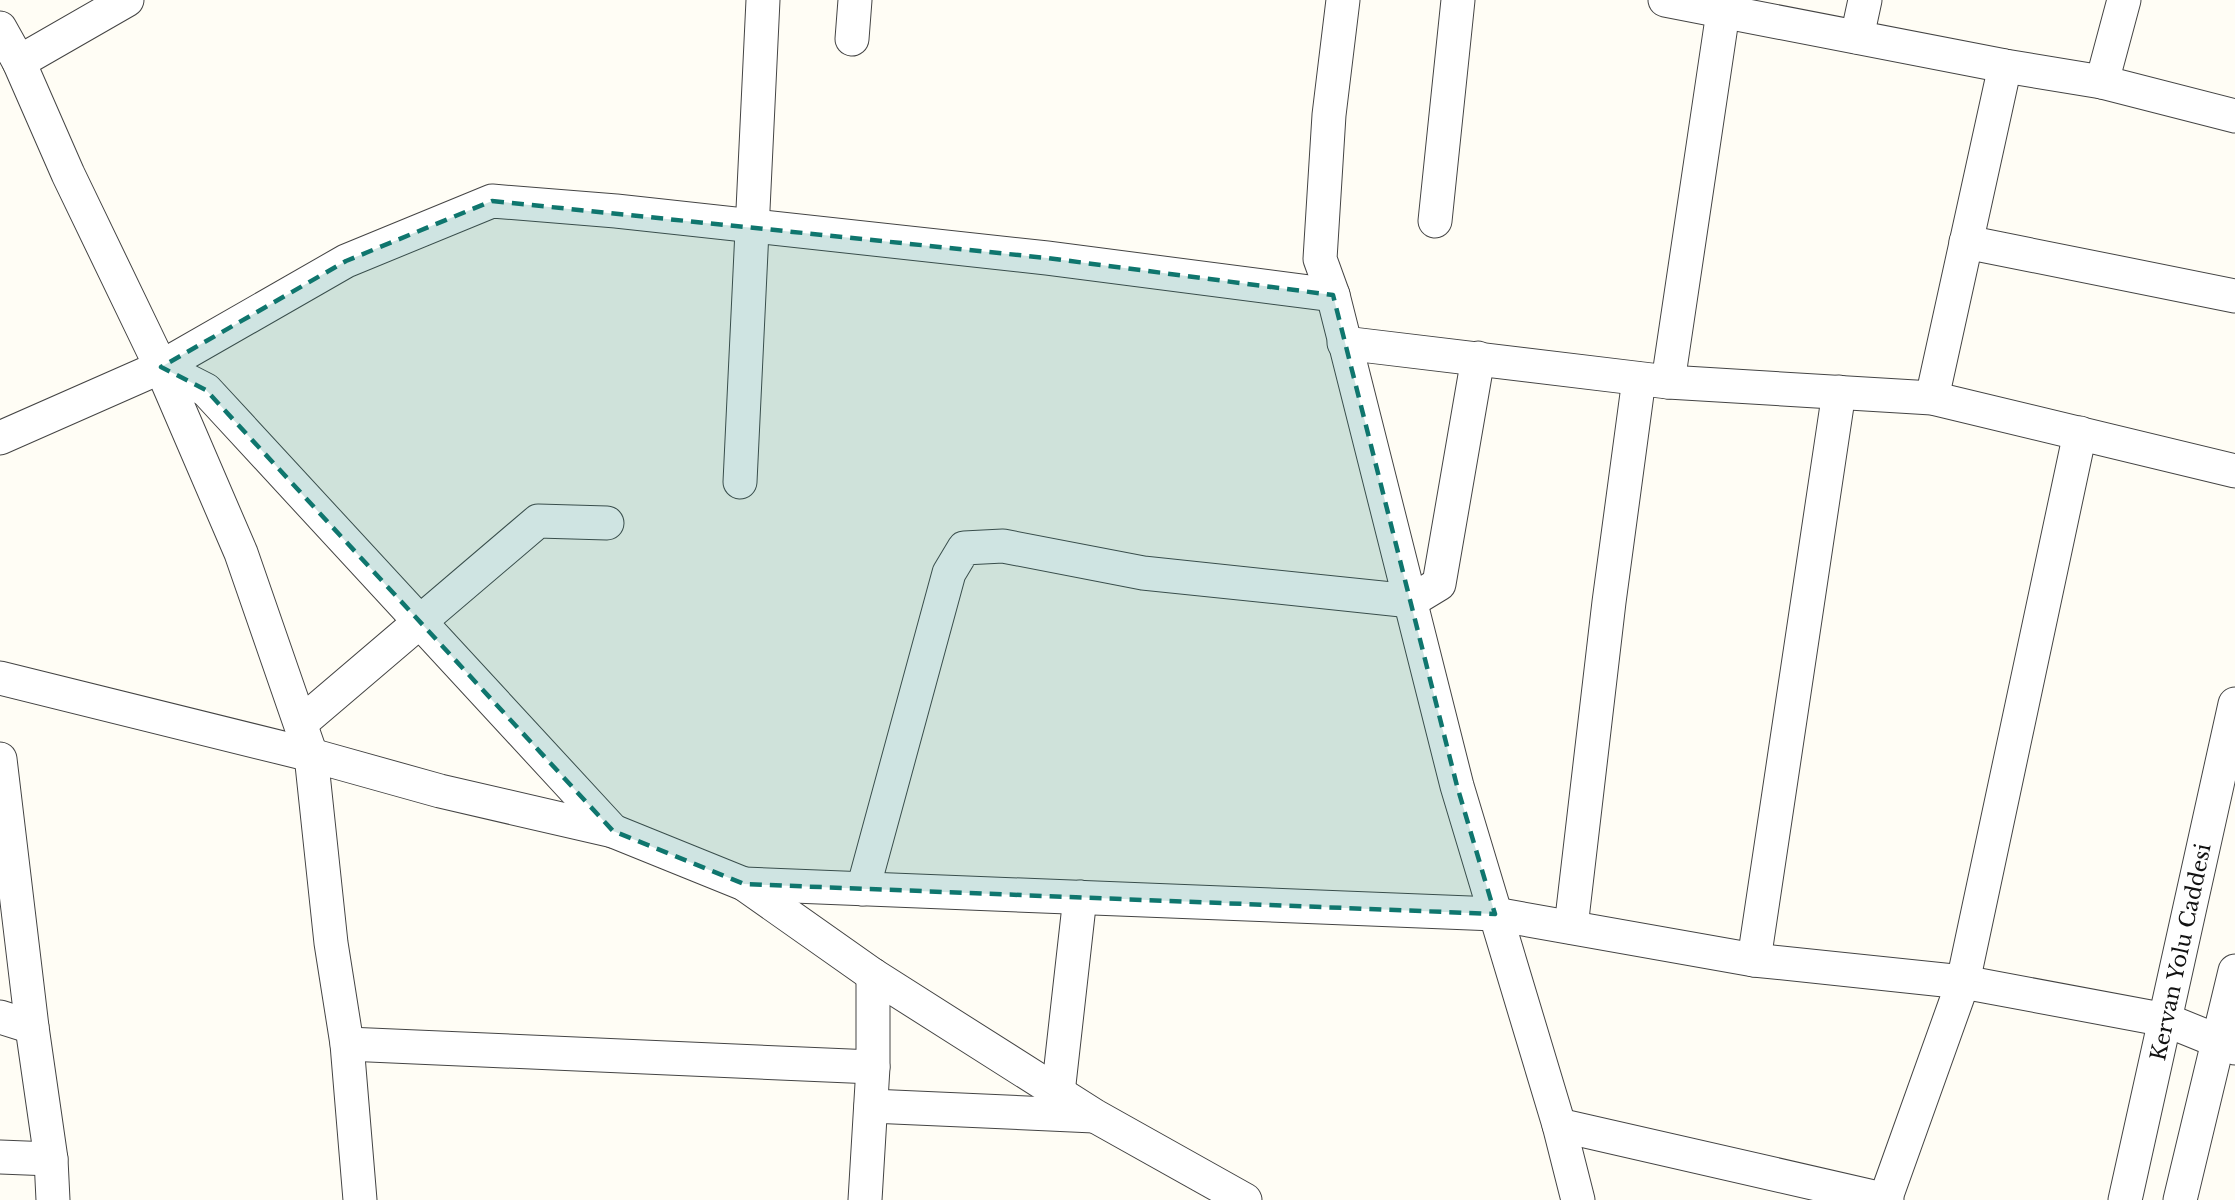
<svg xmlns="http://www.w3.org/2000/svg" width="2235" height="1200" viewBox="0 0 2235 1200" font-family="'Libre Baskerville',serif">
	<style>
		.lines { fill: none; stroke-linecap: round; stroke-linejoin: round }
		.minor-casing { stroke: #444; stroke-width: 35 }
		.minor { stroke: #fff; stroke-width: 33 }
		.marked { fill: #0f766e; fill-opacity: 0.2; stroke: #0f766e; stroke-width: 4.5; stroke-dasharray: 12 8; stroke-linejoin: round }
		.labels { text-anchor: middle; dominant-baseline: central; stroke-width: 6; stroke-linejoin: round; paint-order: stroke }
		.street-label { font-size: 21px; fill: #111; stroke: #fff }
	</style>
	<rect width="100%" height="100%" fill="#fffdf5"/>
	<g class="lines">
		<g class="minor-casing">
			<g id="minor">
				<polyline points="1343,0 1329,115 1320,259 1333,295 1457,786 1559,1125 1578,1200"/>
				<polyline points="1665,0 2005,66 2102,82 2235,116"/>
				<polyline points="0,28 19,62 68,174 161,367 241,553 311,755 331,943 347,1044 360,1200"/>
				<polyline points="1857,37 1865,0"/>
				<polyline points="852,39 855,0"/>
				<polyline points="19,62 127,0"/>
				<polyline points="2102,82 2124,0"/>
				<polyline points="1435,221 1458,0"/>
				<polyline points="1966,242 2235,296"/>
				<polyline points="1344,343 1668,382 1932,398 2235,471"/>
				<polyline points="161,367 206,390 613,831"/>
				<polyline points="1668,382 1723,12"/>
				<polyline points="1932,398 2005,66"/>
				<polyline points="0,438 161,367 346,261 492,201 616,211 1047,258 1333,295"/>
				<polyline points="740,482 763,0"/>
				<polyline points="0,678 311,755 440,791 613,831 744,884 873,975 1095,1116 1245,1200"/>
				<polyline points="301,723 538,521 607,523"/>
				<polyline points="0,759 32,1027 51,1159 53,1200"/>
				<polyline points="744,884 1495,914 1754,960 1963,982 2166,1020 2235,1048"/>
				<polyline points="863,889 949,573 964,548 1003,546 1143,573 1411,601 1439,584 1478,358"/>
				<polyline points="1571,927 1609,602 1639,379"/>
				<polyline points="1754,960 1839,392"/>
				<polyline points="0,1017 32,1027"/>
				<polyline points="347,1044 873,1067"/>
				<polyline points="1058,1093 1080,897"/>
				<polyline points="871,1106 1094,1116"/>
				<polyline points="1559,1125 1887,1200"/>
				<polyline points="0,1157 51,1159"/>
				<polyline points="865,1200 873,1067 873,975"/>
				<polyline points="1885,1200 1963,982 2080,433"/>
				<polyline points="2125,1200 2235,704"/>
				<polyline points="2180,1200 2235,971"/>
			</g>
		</g>
		<use href="#minor" class="minor"/>
	</g>
	<path class="marked" d="M 492,201 L 1047,258 L 1333,295 L 1457,786 L 1495,914 L 744,884 L 613,831 L 206,390 L 161,367 L 346,261 Z"/>
	<g class="labels">
		<g class="street-label">
			<text transform="translate(2181 952) rotate(-78)">Kervan Yolu Caddesi</text>
		</g>
	</g>
</svg>
